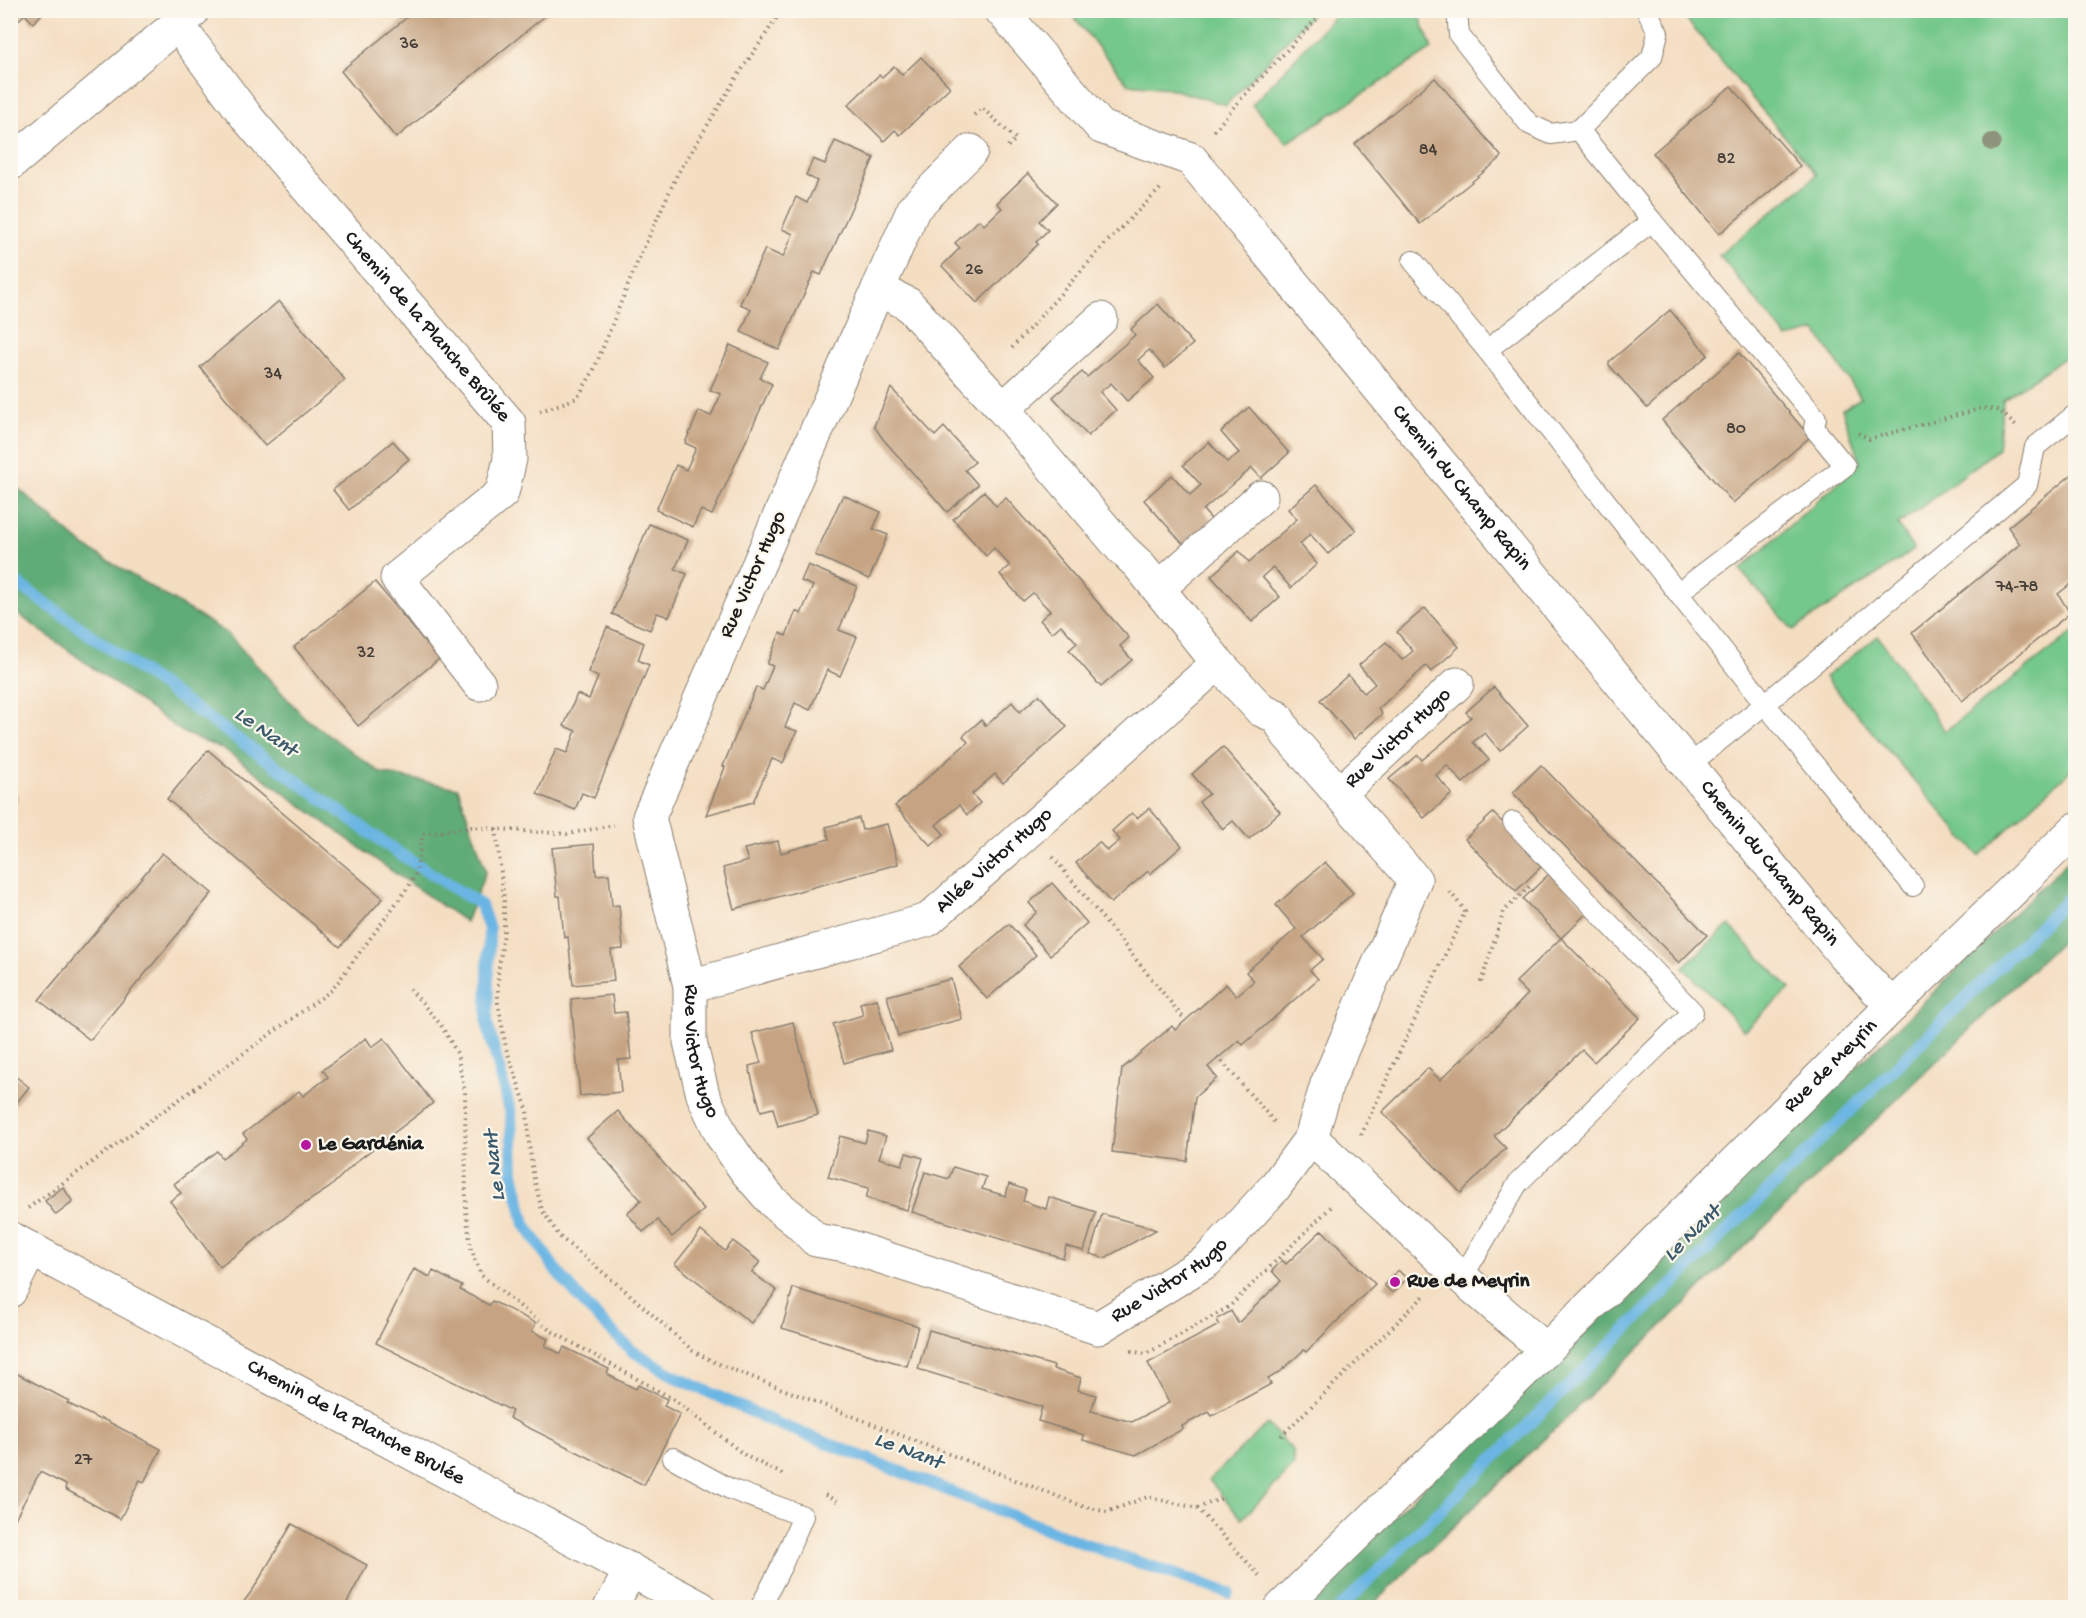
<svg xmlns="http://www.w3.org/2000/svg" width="2086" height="1618" viewBox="0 0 2086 1618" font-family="'Gochi Hand',sans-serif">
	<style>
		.green { fill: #75c88b; stroke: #487254; stroke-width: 1.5 }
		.forest { fill: #60ac77; stroke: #3e644a; stroke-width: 1.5 }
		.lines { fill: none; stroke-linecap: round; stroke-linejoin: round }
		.stream { stroke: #6ab5e3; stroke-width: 12 }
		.building { fill: #c6a483 }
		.service-casing { stroke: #887d6f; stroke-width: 22 }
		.minor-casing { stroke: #887d6f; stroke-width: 35 }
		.path { stroke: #887d6f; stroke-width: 4; stroke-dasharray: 1.5 4.5; stroke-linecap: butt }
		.service { stroke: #fff; stroke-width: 20 }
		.minor { stroke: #fff; stroke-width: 33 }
		.tree { fill: #8e947c }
		.poi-dot { fill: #b5179e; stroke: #fbf7ec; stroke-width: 2 }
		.labels { text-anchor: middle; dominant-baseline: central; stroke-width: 4.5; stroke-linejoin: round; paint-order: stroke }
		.number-label { font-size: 18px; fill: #463e36 }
		.street-label { font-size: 21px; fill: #1c1c1c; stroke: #fbf7ec }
		.poi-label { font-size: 21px; font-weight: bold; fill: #1c1c1c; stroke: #fbf7ec; text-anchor: start }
		.water-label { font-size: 22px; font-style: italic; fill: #3b596c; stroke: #fbf7ec }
	</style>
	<rect width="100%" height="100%" fill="#fbf7ec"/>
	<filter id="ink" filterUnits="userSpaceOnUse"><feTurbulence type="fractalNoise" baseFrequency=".0167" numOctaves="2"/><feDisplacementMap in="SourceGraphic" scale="12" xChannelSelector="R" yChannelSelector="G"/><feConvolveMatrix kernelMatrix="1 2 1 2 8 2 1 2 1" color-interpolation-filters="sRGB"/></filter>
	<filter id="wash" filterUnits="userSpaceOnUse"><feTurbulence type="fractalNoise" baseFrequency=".008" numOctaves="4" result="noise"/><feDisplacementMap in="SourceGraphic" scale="24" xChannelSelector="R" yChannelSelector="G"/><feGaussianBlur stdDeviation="1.35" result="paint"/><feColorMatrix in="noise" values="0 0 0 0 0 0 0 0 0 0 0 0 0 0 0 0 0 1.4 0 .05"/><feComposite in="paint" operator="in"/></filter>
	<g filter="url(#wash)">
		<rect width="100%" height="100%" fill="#f4dec2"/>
		<g class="green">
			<polygon points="1069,11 1315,11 1226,105 1168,88 1128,84"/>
			<polygon points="1339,11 1418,11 1432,49 1287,143 1252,105"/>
			<polygon points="1679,11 2075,11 2075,350 2003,400 1998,449 1898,525 1914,550 1793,630 1740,570 1860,463 1842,409 1861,398 1816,331 1787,338 1719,255 1817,175"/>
			<polygon points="2075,631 2075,766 1979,856 1825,677 1878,636 1945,731"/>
			<polygon points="1729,925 1790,989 1744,1030 1683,967"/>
			<polygon points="1267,1424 1293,1450 1294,1466 1242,1519 1209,1480"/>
		</g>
		<g class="forest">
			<polygon points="11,482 84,546 227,633 304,717 381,773 458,788 486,871 466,922 393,872 225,750 184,733 11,609"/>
			<polygon points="2075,854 2075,928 1370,1607 1296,1608 1510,1406"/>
		</g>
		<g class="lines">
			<g class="stream">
				<polyline points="10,578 400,854 481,905 489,929 487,1023 511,1114 513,1173 525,1224 555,1269 588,1308 631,1350 678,1378 776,1423 1085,1544 1229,1593"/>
				<polyline points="1340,1608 2076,891"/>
			</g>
		</g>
		<g id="blocks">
			<g class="building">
				<polygon points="10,10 43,10 44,12 33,23 25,14 10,28"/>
				<polygon points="416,10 552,10 396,138 341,71"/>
				<polygon points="921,57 950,87 900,135 895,130 884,141 848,105 879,75 882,77 894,66 902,75"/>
				<polygon points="1435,78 1501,156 1501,158 1420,224 1355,144"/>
				<polygon points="1731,86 1800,166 1719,234 1653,153"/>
				<polygon points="835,141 874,158 821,275 814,272 779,350 741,332 751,309 740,304 765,249 783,257 793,234 782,229 796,197 807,203 817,181 806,175 813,159 825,164"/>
				<polygon points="1028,173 1057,203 1039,221 1048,230 1036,242 1038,244 977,303 942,266 960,248 955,243 979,220 984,225 1002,208 997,203"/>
				<polygon points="279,301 345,380 265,446 200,367"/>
				<polygon points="1158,304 1193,344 1165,368 1149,350 1138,360 1154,378 1127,401 1111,383 1100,392 1116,410 1088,436 1053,397 1082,372 1087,377 1124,345 1135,335 1131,329"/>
				<polygon points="1670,310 1708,355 1647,408 1609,365 1609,362"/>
				<polygon points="730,345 768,362 760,378 772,384 712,515 701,510 693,527 656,510 676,465 686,470 696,448 685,443 699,411 711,416 721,394 710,390"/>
				<polygon points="1739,353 1810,437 1733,503 1662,420"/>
				<polygon points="891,388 935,436 944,427 975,462 965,470 978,485 947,512 883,439 874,426"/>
				<polygon points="1249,407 1289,453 1261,478 1252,468 1203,510 1212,520 1184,545 1144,500 1172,475 1190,495 1201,485 1183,465 1209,442 1227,462 1239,453 1221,432"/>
				<polygon points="393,441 409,459 349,510 333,490"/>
				<polygon points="2076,471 2076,580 2058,594 2070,613 1962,701 1912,633 2020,544 2008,527"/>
				<polygon points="1316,485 1356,530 1328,554 1310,534 1300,544 1317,564 1291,588 1273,567 1262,577 1280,597 1252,622 1211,576 1239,551 1249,562 1286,529 1297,519 1288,509"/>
				<polygon points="984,491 996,506 1006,498 1129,638 1120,646 1132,660 1101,687 1069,650 1077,643 1061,625 1052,633 1040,620 1050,611 1033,593 1023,601 1000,574 1010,566 994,548 986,556 953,519"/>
				<polygon points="843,495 881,512 873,529 888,535 869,579 815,555"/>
				<polygon points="649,524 688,540 675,569 687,574 669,617 657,613 650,630 612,614"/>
				<polygon points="808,565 857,586 839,630 857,637 840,676 827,670 810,710 795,703 785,727 797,731 783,763 772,759 753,802 706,815 725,767 723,766 756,687 763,690 773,666 767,664 780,633 786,636 796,611 801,614 813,586 801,581"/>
				<polygon points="375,582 439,659 358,726 294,647"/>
				<polygon points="1425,608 1459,647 1431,672 1426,666 1389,699 1378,709 1382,714 1354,739 1320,700 1348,675 1364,693 1375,684 1359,665 1386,642 1402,660 1413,651 1397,632"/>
				<polygon points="607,627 644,643 638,660 649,665 594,798 582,793 575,810 537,794 556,749 567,753 576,731 564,726 577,694 589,699 598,677 588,672"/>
				<polygon points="1494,687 1528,726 1500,751 1485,733 1473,742 1489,760 1463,783 1447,765 1436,775 1452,794 1424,818 1389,779 1418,755 1422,760 1447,739 1471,717 1466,712"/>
				<polygon points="1039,695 1067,727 1003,783 995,774 972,794 980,803 967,815 959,805 936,825 944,834 931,846 895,806 968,742 963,736 981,720 986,726 1012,702 1020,712"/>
				<polygon points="1223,747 1280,812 1249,839 1233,821 1223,829 1199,802 1209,794 1192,774"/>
				<polygon points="208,750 383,898 340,947 167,799"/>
				<polygon points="1541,765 1707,935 1679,963 1513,793"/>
				<polygon points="10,791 19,798 10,808"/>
				<polygon points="1149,808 1182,846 1150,874 1148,871 1111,903 1076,863 1099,842 1107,851 1120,840 1112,831 1132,813 1137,818"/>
				<polygon points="1493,813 1544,864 1516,891 1465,839"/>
				<polygon points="859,818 862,830 887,824 898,864 734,909 723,868 748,861 744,849 778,841 781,853 829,839 826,827"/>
				<polygon points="594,844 596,875 609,874 612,906 619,905 623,949 611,950 614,981 573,985 568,937 564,938 560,896 557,896 552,848"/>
				<polygon points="162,853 212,893 90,1040 39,1000"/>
				<polygon points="1325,862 1353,893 1303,937 1323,959 1310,970 1318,979 1243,1045 1239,1040 1208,1067 1217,1078 1195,1097 1187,1161 1112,1152 1122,1069 1172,1026 1175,1030 1226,984 1236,996 1254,981 1246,972 1296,929 1276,905"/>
				<polygon points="1551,872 1589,911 1561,938 1523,899"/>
				<polygon points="1052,883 1087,923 1050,955 1023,925 1037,912 1029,903"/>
				<polygon points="1009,924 1036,955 987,999 959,967"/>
				<polygon points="1561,938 1640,1018 1594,1062 1582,1050 1494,1136 1506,1148 1461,1193 1382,1112 1428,1068 1440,1080 1500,1023 1528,994 1516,982"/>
				<polygon points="951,979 962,1019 898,1036 887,996"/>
				<polygon points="612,995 614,1013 626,1012 631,1059 618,1060 621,1092 580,1096 571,999"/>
				<polygon points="877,999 891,1050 844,1063 833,1024 863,1015 860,1003"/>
				<polygon points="793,1022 818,1115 778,1126 773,1108 761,1111 753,1083 749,1066 761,1063 752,1033"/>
				<polygon points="366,1038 372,1047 384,1038 433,1103 357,1161 329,1188 296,1209 220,1267 170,1201 181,1193 174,1184 217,1151 222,1158 235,1149 247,1139 243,1134 299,1091 303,1096 328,1077 323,1070"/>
				<polygon points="10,1072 29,1087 10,1111"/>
				<polygon points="618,1111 704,1210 672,1237 658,1220 643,1232 627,1213 641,1200 587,1138"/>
				<polygon points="868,1131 886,1136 879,1158 902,1165 906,1153 923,1158 907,1210 866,1198 869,1188 828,1177 840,1136 865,1143"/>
				<polygon points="953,1167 986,1177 982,1189 1006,1196 1009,1184 1026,1190 1023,1201 1046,1209 1049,1197 1096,1212 1084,1251 1066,1246 1063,1258 912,1212 925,1172 949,1179"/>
				<polygon points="63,1187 73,1202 56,1215 45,1201"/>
				<polygon points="1102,1214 1145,1226 1156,1230 1105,1258 1090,1254"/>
				<polygon points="1322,1230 1375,1284 1306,1352 1304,1350 1280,1372 1268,1379 1271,1384 1212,1416 1209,1412 1182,1426 1183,1429 1136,1455 1083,1440 1084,1435 1038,1421 1042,1407 918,1369 929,1330 1054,1366 1053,1369 1081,1378 1078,1390 1096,1395 1091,1411 1132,1422 1169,1403 1148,1363 1219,1325 1217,1319 1231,1311 1238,1323 1281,1281 1272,1271 1282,1260 1286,1264"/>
				<polygon points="701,1231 725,1251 733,1241 760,1262 752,1272 777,1291 751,1323 675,1264"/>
				<polygon points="414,1269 430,1277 433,1271 462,1286 460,1290 489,1305 492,1301 536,1323 532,1331 548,1339 545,1346 561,1354 564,1347 609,1369 607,1374 622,1382 636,1389 638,1385 667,1399 664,1406 680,1414 644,1485 509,1418 512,1411 376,1343"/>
				<polygon points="1398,1270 1407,1279 1392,1293 1384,1285"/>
				<polygon points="793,1288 918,1326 907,1366 782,1328"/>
				<polygon points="10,1370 69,1401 67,1403 100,1420 101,1418 161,1449 144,1482 140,1480 120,1519 65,1489 66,1485 40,1472 10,1528"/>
				<polygon points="292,1524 367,1565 344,1608 239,1608 254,1588"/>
			</g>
		</g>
	</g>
	<g filter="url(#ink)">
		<use href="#blocks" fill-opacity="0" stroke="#887d6f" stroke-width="1.5"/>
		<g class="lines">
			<g class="service-casing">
				<g id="service">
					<polyline points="1457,10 1459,35 1529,124 1551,134 1579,130 1652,57 1658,33 1647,10"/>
					<polyline points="1652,221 1816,418 1814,428 1845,466 1678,593"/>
					<polyline points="1413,261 1487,350 1765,704 1913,886"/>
					<polyline points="1487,350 1652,221 1579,130"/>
					<polyline points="1689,765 1765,704 2027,485 2035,447 2076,414"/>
					<polyline points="1462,1278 1518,1183 1693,1012 1513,822"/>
					<polyline points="673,1458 730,1489 803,1516 782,1565 760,1608"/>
				</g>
			</g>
			<g class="minor-casing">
				<g id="minor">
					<path id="s1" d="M 1001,10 L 1101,127 L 1191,159 L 1843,954 L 1892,1006"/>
					<path id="s2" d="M 177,24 L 249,120 L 509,423 L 510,459 L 502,493 L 397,578 L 479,684"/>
					<polyline points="971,151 914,208 878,289 908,304 1003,409 1122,549 1138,564 1218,663 1261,710 1277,717 1287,734 1415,880 1327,1084 1311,1138 1452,1269 1546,1350"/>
					<polyline points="10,164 192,12"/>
					<path id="s3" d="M 878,289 L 649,817 L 690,986 L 690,1042 L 703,1095 L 722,1136 L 746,1171 L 773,1202 L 800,1224 L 816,1240 L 845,1245 L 1098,1328 L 1207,1261 L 1274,1188 L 1311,1138"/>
					<polyline points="1003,409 1101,319"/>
					<polyline points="1159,588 1261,497"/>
					<path id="s4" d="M 1340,793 L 1457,684"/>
					<path id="s5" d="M 690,986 L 928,920 L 1218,663"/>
					<path id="s6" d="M 10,1238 L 701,1608"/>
					<polyline points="10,1291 31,1249"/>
					<polyline points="610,1608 631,1570"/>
					<path id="s7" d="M 1281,1608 L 1546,1350 L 1892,1006 L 2076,829"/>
				</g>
			</g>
			<g class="path">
				<polyline points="974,115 982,108 1016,139 1006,148"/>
				<polyline points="1214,131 1240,100 1325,10"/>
				<polyline points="1012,348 1107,242 1162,187"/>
				<polyline points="540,411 577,398 593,372 636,265 677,175 737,77 782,10"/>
				<polyline points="1858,433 1869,439 1983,408 1999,410 2016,426"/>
				<polyline points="496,829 504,900 504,933 498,974 498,1003 506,1048 527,1109 529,1144 534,1179 542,1210 560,1237 628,1293 693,1351 716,1363 1082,1506 1107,1512 1147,1497 1197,1508 1262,1578"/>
				<polyline points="1053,857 1185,1020"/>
				<polyline points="1481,982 1504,911 1532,884"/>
				<polyline points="410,989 441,1025 457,1053 465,1092 466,1212 471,1249 481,1275 551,1331 673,1399 746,1456 786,1476"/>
				<polyline points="1218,1057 1277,1125"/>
				<polyline points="1361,1135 1465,912 1463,908 1450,892"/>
				<polyline points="28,1208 332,990 409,886 416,873 423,834 471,827 567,834 614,825"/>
				<polyline points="1131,1351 1146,1354 1229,1307 1331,1207"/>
				<polyline points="1281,1436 1426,1294"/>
				<polyline points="825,1495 837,1501"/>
				<polyline points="1197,1508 1223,1498"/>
			</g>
			<use href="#service" class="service"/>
			<use href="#minor" class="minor"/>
		</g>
		<circle class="tree" cx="1992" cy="142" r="9"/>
	</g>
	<g class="poi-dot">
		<circle cx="306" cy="1145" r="6"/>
		<circle cx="1395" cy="1282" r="6"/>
	</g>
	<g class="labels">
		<g class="number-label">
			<text x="409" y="44">36</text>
			<text x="1428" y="150">84</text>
			<text x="1726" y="159">82</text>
			<text x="974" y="270">26</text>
			<text x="273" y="374">34</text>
			<text x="1736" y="429">80</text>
			<text x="2017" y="587">74-78</text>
			<text x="366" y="653">32</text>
			<text x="83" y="1460">27</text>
		</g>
		<g class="street-label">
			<text stroke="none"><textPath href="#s2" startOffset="393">Chemin de la Planche Brûlée</textPath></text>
			<text stroke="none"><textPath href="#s1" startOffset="675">Chemin du Champ Rapin</textPath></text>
			<text transform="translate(754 575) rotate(-66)">Rue Victor Hugo</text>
			<text stroke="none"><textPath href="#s4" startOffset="80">Rue Victor Hugo</textPath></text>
			<text stroke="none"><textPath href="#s5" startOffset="336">Allée Victor Hugo</textPath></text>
			<text stroke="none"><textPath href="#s1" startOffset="1161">Chemin du Champ Rapin</textPath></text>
			<text stroke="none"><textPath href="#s3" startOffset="816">Rue Victor Hugo</textPath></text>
			<text stroke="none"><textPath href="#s7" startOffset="772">Rue de Meyrin</textPath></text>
			<text stroke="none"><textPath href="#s3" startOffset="1428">Rue Victor Hugo</textPath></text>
			<text stroke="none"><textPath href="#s6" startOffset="392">Chemin de la Planche Brulée</textPath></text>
		</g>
		<g class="poi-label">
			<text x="318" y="1145">Le Gardénia</text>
			<text x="1407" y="1282">Rue de Meyrin</text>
		</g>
		<g class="water-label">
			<text transform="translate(265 733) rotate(35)">Le Nant</text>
			<text transform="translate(496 1166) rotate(-96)">Le Nant</text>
			<text transform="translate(1693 1234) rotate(-44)">Le Nant</text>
			<text transform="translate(908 1452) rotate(21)">Le Nant</text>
		</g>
	</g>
	<rect width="2086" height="1618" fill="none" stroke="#fbf7ec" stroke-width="36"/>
</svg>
